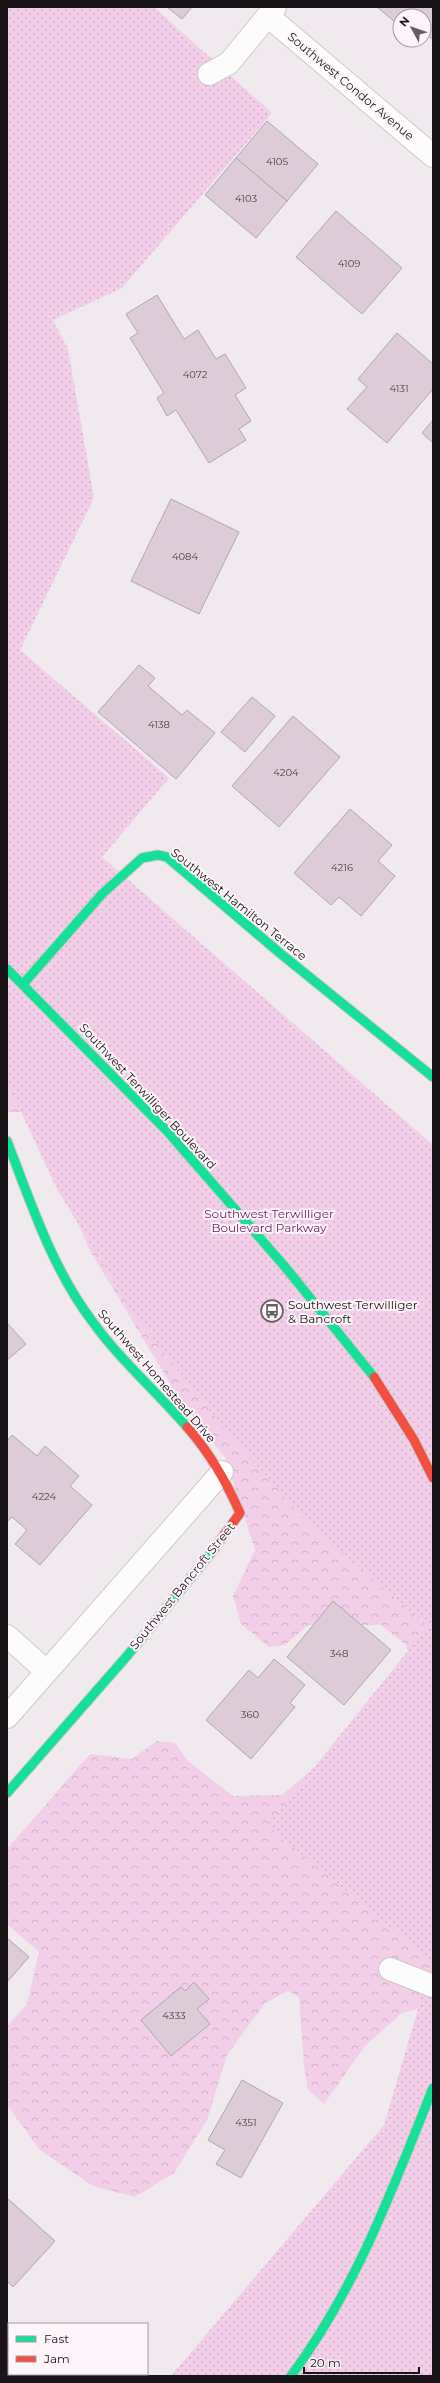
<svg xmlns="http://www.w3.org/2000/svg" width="440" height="2383" viewBox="0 0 440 2383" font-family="Montserrat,sans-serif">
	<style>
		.forest { fill: url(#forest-crowns) }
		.park { fill: url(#park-dots) }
		.building { fill: #ddccd8; stroke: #ada8ac }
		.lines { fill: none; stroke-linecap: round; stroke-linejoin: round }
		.street-casing { stroke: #ccc7cb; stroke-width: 24 }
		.fast-casing { stroke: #ccc7cb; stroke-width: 11 }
		.jam-casing { stroke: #ccc7cb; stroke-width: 11 }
		.street { stroke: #fdfcfd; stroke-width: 22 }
		.fast { stroke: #16e098; stroke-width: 9 }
		.jam { stroke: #f24e42; stroke-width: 9 }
		.labels { text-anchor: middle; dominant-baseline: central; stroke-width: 4; stroke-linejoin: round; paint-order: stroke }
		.number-label { font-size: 10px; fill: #4a4247 }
		.street-label { font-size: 12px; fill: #191417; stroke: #fef5fb }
		.park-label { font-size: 12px; fill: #6f1d5f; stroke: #fef5fb }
		.poi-label { font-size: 12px; fill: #191417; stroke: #fef5fb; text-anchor: start }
	</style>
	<defs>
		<pattern id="forest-crowns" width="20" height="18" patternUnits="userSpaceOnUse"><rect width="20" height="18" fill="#f2cee8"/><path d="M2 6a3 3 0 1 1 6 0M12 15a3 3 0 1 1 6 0" fill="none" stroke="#cfb0c6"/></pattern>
		<pattern id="park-dots" width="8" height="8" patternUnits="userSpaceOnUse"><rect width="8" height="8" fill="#f2cee8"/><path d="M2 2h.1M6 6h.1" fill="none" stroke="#cfb0c6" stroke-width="1.8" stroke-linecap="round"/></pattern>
	</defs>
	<rect width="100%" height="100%" fill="#f0eaef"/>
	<polygon class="forest" points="7,1012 433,1583 433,1973 425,2007 402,2013 365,2046 324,2104 308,2090 304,2066 299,1997 288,1991 265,2003 227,2055 207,2120 174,2173 135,2197 93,2186 40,2150 7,2105 7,2026 27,2004 39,1952 7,1924 7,1849 90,1754 132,1759 157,1741 175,1743 188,1761 233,1796 282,1795 364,1725 410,1656 406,1645 381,1625 308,1625 285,1645 269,1647 241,1624 233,1596 255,1550 226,1459 180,1400 89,1249 57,1173 28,1112 7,1112"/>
	<polygon class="park" points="7,7 154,7 272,113 122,288 53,320 68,349 94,498 20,650 169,778 102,857 433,1145 433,2376 171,2376 384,2125 432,1961 267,1826 428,1626 309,1524 222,1426 131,1310 57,1189 7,1082"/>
	<g class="building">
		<polygon points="167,7 192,7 182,19"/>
		<polygon points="377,7 433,7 433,40 424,32 424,16 400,16 400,26"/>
		<polygon points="267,121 318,164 287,201 236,158"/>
		<polygon points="236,158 287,201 256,238 205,195"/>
		<polygon points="336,211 402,268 362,314 296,257"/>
		<polygon points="157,295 184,339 198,330 216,359 225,354 246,388 235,395 251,421 239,429 246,440 209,463 176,410 167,416 157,398 164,393 130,338 138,333 126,314"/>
		<polygon points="397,333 433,364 433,389 387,443 347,409 367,387 358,379"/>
		<polygon points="433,420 433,443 422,433"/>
		<polygon points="171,499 239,532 199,614 131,581"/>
		<polygon points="139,665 155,678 148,686 182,715 187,710 215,733 176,779 98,712"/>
		<polygon points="252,697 275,716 245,752 221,732"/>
		<polygon points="293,716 340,757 279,827 232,786"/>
		<polygon points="350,809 392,845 378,861 395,876 361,916 339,897 331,905 294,873"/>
		<polygon points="7,1323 26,1344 7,1360"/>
		<polygon points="12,1435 37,1456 45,1446 79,1476 70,1486 92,1505 40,1565 15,1544 27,1530 12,1517 7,1522 7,1441"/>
		<polygon points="333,1601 391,1650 344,1705 287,1657"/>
		<polygon points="274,1659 305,1685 290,1703 295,1707 251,1759 206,1720 249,1670 258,1678"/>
		<polygon points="7,1938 29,1957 7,1982"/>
		<polygon points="194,1982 209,1999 197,2009 210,2024 171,2056 141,2020 181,1987 185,1991"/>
		<polygon points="242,2080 283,2103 241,2178 216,2164 225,2150 208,2140"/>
		<polygon points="7,2198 55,2241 13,2287 7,2281"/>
	</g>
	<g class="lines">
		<g class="street-casing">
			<g id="street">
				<polyline points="268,16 433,156"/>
				<polyline points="209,74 229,63 275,7"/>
				<polyline points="7,1636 46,1671"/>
				<polyline points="7,1717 222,1472"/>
				<polyline points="390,1969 433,1986"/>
			</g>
		</g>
		<g class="fast-casing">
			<g id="fast">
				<polyline points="7,969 167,1131 286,1268 374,1377"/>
				<polyline points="24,983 102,894 142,858 158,855 167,857 281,954 433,1077"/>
				<path d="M 7,1141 C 31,1203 52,1268 92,1321 C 120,1360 156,1391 187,1427"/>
				<polyline points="7,1793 127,1656 214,1549"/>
				<path d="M 291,2376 C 358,2285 391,2192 433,2088"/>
			</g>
		</g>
		<g class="jam-casing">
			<g id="jam">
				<polyline points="374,1377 414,1440 433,1478"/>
				<path d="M 187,1427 C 210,1453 226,1481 240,1513 L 214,1549"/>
			</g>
		</g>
		<use href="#street" class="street"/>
		<use href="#fast" class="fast"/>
		<use href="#jam" class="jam"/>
	</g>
	<defs>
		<g id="bus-ring" transform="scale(1.15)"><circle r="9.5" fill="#fef5fb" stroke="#645f63" stroke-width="1.5"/><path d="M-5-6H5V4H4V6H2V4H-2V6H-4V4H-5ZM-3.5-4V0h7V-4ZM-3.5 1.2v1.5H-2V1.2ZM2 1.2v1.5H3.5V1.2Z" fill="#645f63"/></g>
	</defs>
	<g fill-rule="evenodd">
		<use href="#bus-ring" x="272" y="1311"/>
	</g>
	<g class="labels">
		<g class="number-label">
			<text x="277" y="161">4105</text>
			<text x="246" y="198">4103</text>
			<text x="349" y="263">4109</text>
			<text x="195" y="374">4072</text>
			<text x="399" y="388">4131</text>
			<text x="185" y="556">4084</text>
			<text x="159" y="724">4138</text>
			<text x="286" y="772">4204</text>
			<text x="342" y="867">4216</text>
			<text x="44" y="1496">4224</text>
			<text x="339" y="1653">348</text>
			<text x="250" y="1714">360</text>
			<text x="174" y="2015">4333</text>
			<text x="246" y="2122">4351</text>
		</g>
		<g class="street-label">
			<text transform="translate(351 86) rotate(40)">Southwest Condor Avenue</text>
			<text transform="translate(239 904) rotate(39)">Southwest Hamilton Terrace</text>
			<text transform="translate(148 1096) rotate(47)">Southwest Terwilliger Boulevard</text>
			<text transform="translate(157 1376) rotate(49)">Southwest Homestead Drive</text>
			<text transform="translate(182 1586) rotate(-51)">Southwest Bancroft Street</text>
		</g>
		<g class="park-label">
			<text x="269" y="1213">Southwest Terwilliger<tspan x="269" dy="14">Boulevard Parkway</tspan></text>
		</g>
		<g class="poi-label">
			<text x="288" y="1304">Southwest Terwilliger<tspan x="288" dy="14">&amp; Bancroft</tspan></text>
		</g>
	</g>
	<rect width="440" height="2383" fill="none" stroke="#191417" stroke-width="16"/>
	<rect x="8" y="2323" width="140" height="52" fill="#fef5fb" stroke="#a29ba0"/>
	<rect x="16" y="2336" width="20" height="6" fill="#16e098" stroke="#a29ba0"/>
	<text x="44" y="2343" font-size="12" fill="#191417">Fast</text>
	<rect x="16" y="2356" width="20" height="6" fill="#f24e42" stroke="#a29ba0"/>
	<text x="44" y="2363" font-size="12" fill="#191417">Jam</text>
	<g transform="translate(412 28) rotate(310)"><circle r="19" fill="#fef5fb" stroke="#a29ba0"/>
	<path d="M0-3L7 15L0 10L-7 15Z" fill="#645f63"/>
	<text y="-6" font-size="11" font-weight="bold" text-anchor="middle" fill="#191417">N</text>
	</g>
	<path d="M304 2367v6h115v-6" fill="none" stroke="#191417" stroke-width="2"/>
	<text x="310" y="2367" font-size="12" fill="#191417" stroke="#fef5fb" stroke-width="3" paint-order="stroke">20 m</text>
</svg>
